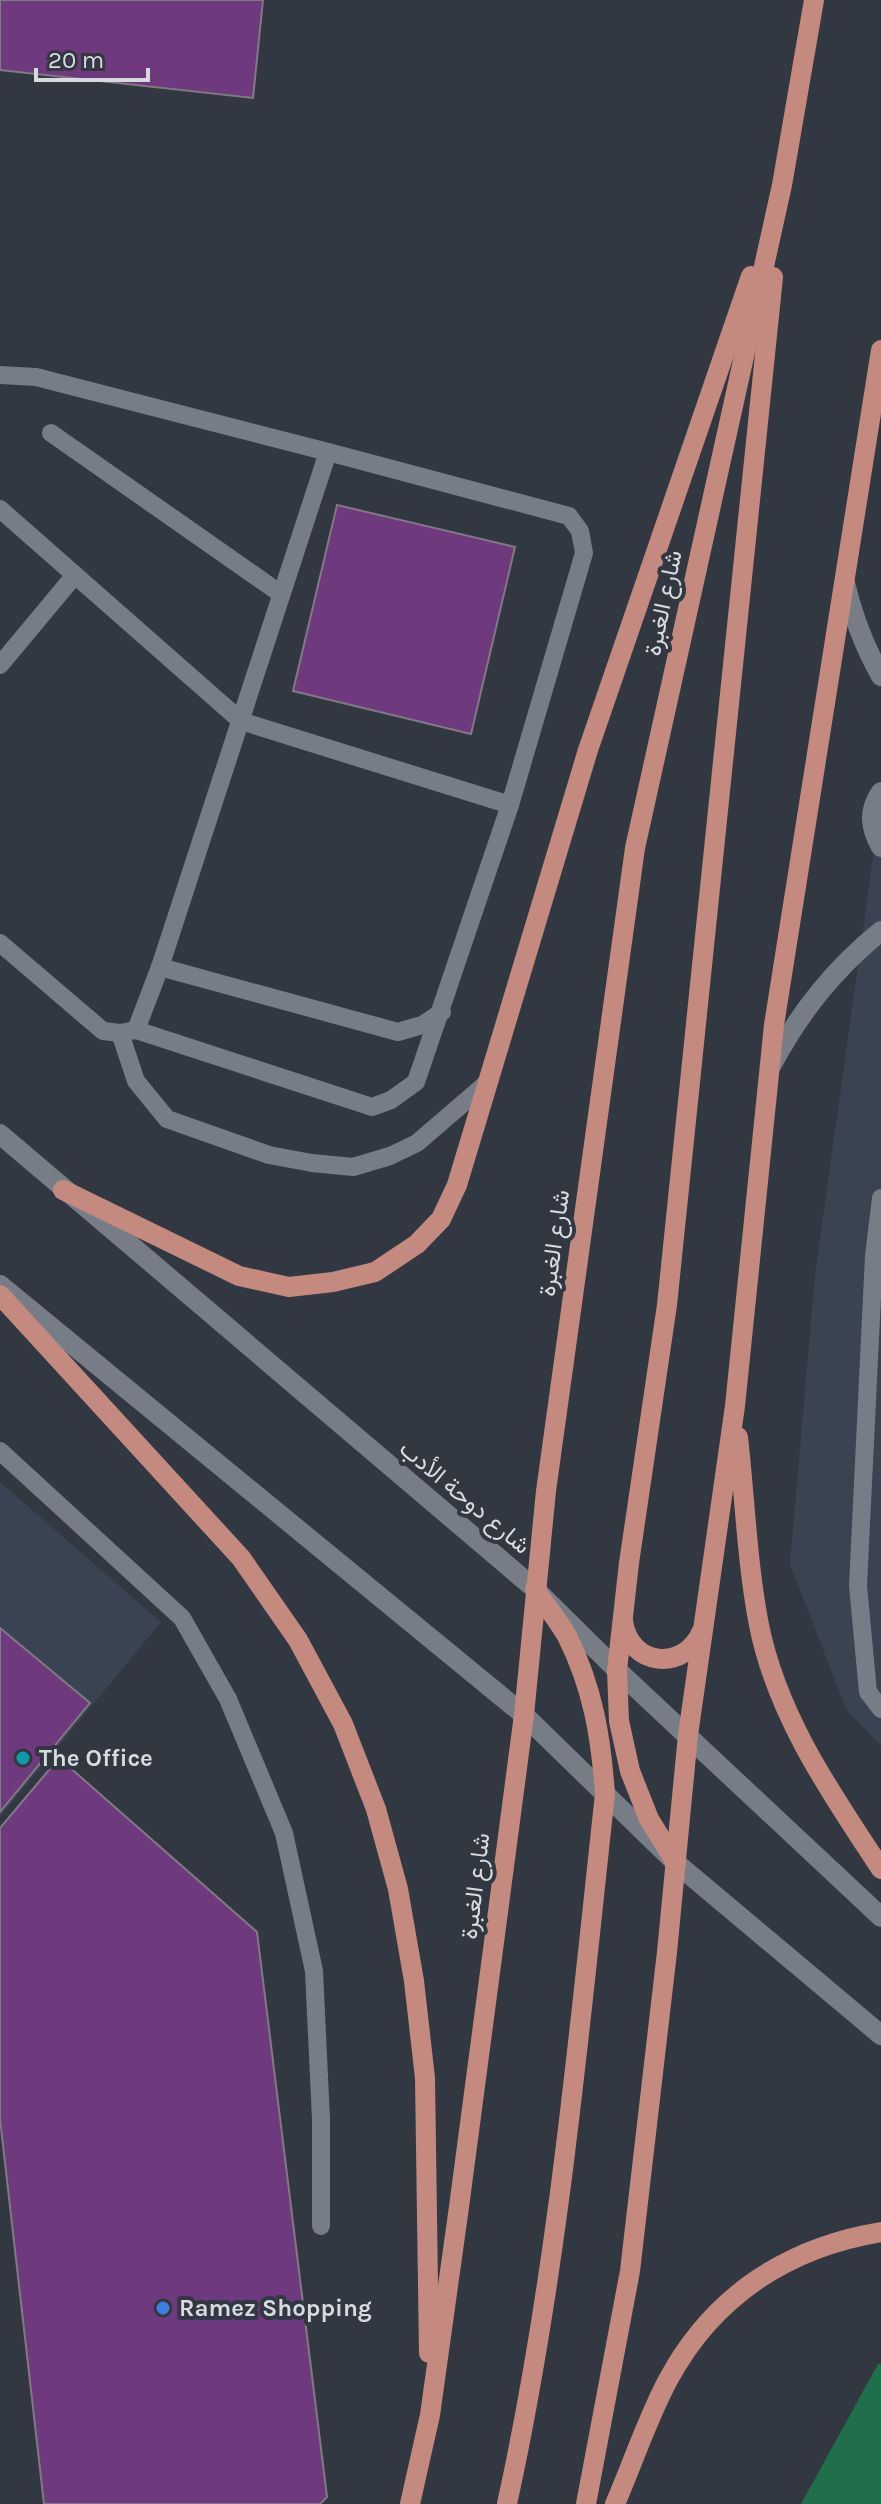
<svg xmlns="http://www.w3.org/2000/svg" width="881" height="2504" viewBox="0 0 881 2504" font-family="Karla,Vazirmatn,sans-serif">
	<style>
		.built { fill: #394351 }
		.green { fill: #1f6f4b }
		.building { fill: #6f397d; stroke: #817983; stroke-width: 2 }
		.lines { fill: none; stroke-linecap: round; stroke-linejoin: round }
		.service { stroke: #767d87; stroke-width: 18 }
		.tertiary { stroke: #767d87; stroke-width: 20 }
		.secondary { stroke: #767d87; stroke-width: 20 }
		.primary { stroke: #c48a80; stroke-width: 20 }
		.culture-dot { fill: #0f9aa8; stroke: #323841; stroke-width: 3 }
		.shop-dot { fill: #3f7fe0; stroke: #323841; stroke-width: 3 }
		.labels { text-anchor: middle; dominant-baseline: central; stroke-width: 8; stroke-linejoin: round; paint-order: stroke }
		.street-label { font-size: 24px; fill: #d7dbe0; stroke: #323841 }
		.poi-label { font-size: 24px; font-weight: bold; fill: #d7dbe0; stroke: #323841; text-anchor: start }
	</style>
	<rect width="100%" height="100%" fill="#323841"/>
	<g class="built">
		<polygon points="881,800 881,1746 846,1709 790,1564 815,1275"/>
		<polygon points="0,1482 161,1622 0,1817"/>
	</g>
	<polygon class="green" points="878,2364 881,2364 881,2504 801,2504"/>
	<g class="building">
		<polygon points="0,0 263,0 253,98 0,70"/>
		<polygon points="337,505 515,547 471,734 293,691"/>
		<polygon points="0,1628 90,1703 0,1812"/>
		<polygon points="59,1758 257,1932 327,2497 320,2504 44,2504 0,2119 0,1828"/>
	</g>
	<g class="lines">
		<g class="service">
			<polyline points="0,375 36,377 328,452"/>
			<polyline points="51,433 281,594"/>
			<polyline points="0,509 241,721 510,805"/>
			<polyline points="0,665 75,575"/>
			<polyline points="0,943 103,1031 120,1033 136,1030 372,1107 391,1100 416,1082 510,805 584,553 580,531 569,516 328,452 160,967 136,1030"/>
			<polyline points="160,967 398,1032 422,1025 442,1012"/>
			<polyline points="120,1033 136,1081 167,1119 269,1155 312,1163 353,1167 390,1156 417,1143 489,1081"/>
			<polyline points="881,1198 874,1256 858,1586 868,1692 881,1709"/>
			<polyline points="0,1451 182,1618 228,1699 284,1833 314,1971 321,2119 321,2226"/>
		</g>
		<g class="tertiary">
			<path d="M 845,583 C 853,617 864,646 881,676"/>
			<path d="M 881,792 C 868,811 870,827 881,847"/>
			<path d="M 771,1066 C 800,1012 834,969 881,931"/>
		</g>
		<g class="secondary">
			<polyline points="0,1134 535,1589 617,1670 881,1917"/>
			<polyline points="0,1285 524,1715 676,1863 881,2035"/>
		</g>
		<g class="primary">
			<polyline points="63,1190 239,1276 289,1287 333,1282 375,1272 417,1244 441,1219 457,1185 588,750 751,276"/>
			<polyline points="0,1295 241,1558 298,1640 343,1724 376,1809 398,1889 414,1981 425,2078 429,2353"/>
			<path d="M 738,1437 C 745,1499 747,1563 759,1625 C 777,1716 831,1793 881,1869"/>
			<path d="M 623,1621 C 629,1666 684,1673 702,1631"/>
			<polyline points="676,1863 649,1819 630,1771 619,1721 617,1670 629,1563 667,1305 773,277"/>
			<polyline points="410,2504 430,2415 459,2207 524,1715 546,1491 635,848 782,185 814,0"/>
			<path d="M 507,2504 C 558,2271 579,2031 605,1794 C 601,1737 593,1688 567,1636 C 558,1620 545,1605 535,1589"/>
			<polyline points="586,2504 630,2271 667,1952 688,1735 735,1406 774,1025 881,350"/>
			<path d="M 615,2504 C 633,2463 647,2419 668,2380 C 713,2296 788,2247 881,2232"/>
		</g>
	</g>
	<circle class="culture-dot" cx="23" cy="1758" r="8"/>
	<circle class="shop-dot" cx="163" cy="2308" r="8"/>
	<g class="labels">
		<g class="street-label">
			<text transform="translate(663 603) rotate(-78)">شارع الغبرة</text>
			<text transform="translate(554 1243) rotate(-82)">شارع الغبرة</text>
			<text transform="translate(465 1497) rotate(40)">شارع دوحة الأدب</text>
			<text transform="translate(475 1886) rotate(-83)">شارع الغبرة</text>
		</g>
		<g class="poi-label">
			<text x="39" y="1758">The Office</text>
			<text x="179" y="2308">Ramez Shopping</text>
		</g>
	</g>
	<path d="M36 68v12h112v-12" fill="none" stroke="#d7dbe0" stroke-width="4"/>
	<text x="48" y="68" font-size="24" fill="#d7dbe0" stroke="#323841" stroke-width="6" paint-order="stroke">20 m</text>
</svg>
